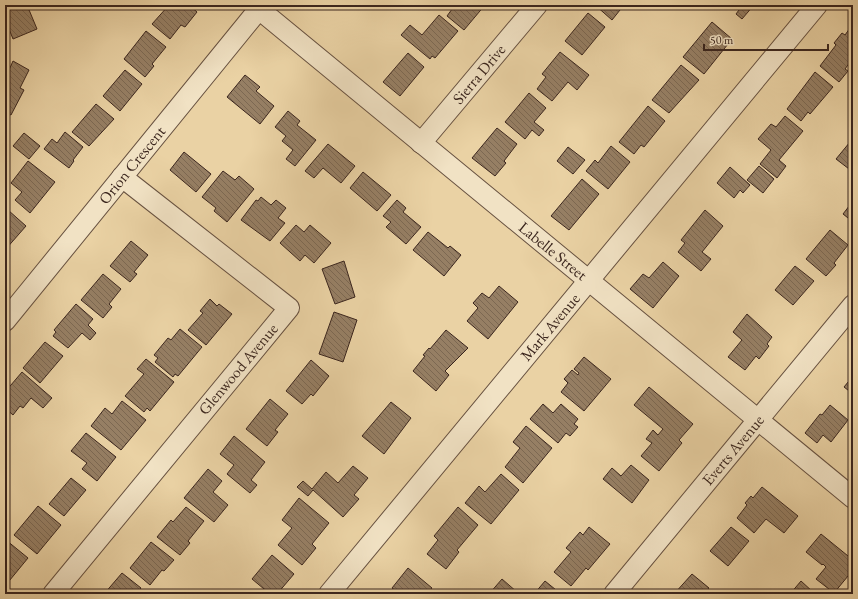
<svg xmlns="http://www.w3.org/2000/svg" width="858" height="599" viewBox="0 0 858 599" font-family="'EB Garamond',serif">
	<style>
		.building { fill: url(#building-back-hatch); stroke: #3b261e }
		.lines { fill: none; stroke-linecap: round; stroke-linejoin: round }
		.minor-casing { stroke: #675140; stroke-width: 22 }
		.minor { stroke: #f1e2c4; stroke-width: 20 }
		.labels { text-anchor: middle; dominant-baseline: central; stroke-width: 3.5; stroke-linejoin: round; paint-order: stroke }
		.street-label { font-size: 16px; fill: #3b261e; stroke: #f1e2c4 }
	</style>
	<defs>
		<pattern id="building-back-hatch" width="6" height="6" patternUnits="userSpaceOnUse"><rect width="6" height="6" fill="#967f64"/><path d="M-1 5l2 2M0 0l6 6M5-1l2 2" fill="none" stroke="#7c6852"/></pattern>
	</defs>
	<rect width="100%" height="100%" fill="#ead2a4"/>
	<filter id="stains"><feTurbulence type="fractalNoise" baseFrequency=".005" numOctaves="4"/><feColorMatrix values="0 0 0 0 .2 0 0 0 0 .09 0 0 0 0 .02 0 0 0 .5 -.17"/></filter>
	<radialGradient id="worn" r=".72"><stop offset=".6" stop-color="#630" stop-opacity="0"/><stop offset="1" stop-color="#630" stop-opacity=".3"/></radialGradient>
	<g class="building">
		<polygon points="5,5 27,5 37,29 13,39 5,19"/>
		<polygon points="169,5 173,9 176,5 189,5 197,12 185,27 181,25 170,39 152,24"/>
		<polygon points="455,5 485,5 464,30 447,16"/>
		<polygon points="595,5 624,5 612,20"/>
		<polygon points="732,5 754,5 742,19 736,14 739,10"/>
		<polygon points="588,13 605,27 582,55 565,41"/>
		<polygon points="439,15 458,31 435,58 432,56 430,59 401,35 410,25 422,35"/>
		<polygon points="712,22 732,39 704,74 683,57"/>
		<polygon points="850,28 853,31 853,58 845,69 848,71 839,82 820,66 836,45 834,43 842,33 845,35"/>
		<polygon points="146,31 166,47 152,64 154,66 145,77 124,59"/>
		<polygon points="560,52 589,75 577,90 568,82 552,101 537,89 546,77 542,74"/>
		<polygon points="408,53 424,67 400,96 383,82"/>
		<polygon points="13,61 29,70 20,88 24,90 11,115 5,112 5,68 9,70"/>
		<polygon points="681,65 699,80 669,113 652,100"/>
		<polygon points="125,70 142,84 120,111 103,96"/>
		<polygon points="815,72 833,87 810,114 808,112 801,121 787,109"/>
		<polygon points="245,75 260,87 256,91 274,106 260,124 227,97"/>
		<polygon points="529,93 546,108 534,122 544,130 539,136 532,130 525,139 505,122"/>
		<polygon points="96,104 114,119 89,146 72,132"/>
		<polygon points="648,106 665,121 644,147 641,145 634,154 619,142"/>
		<polygon points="288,111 300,121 297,125 316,140 295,166 286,159 293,150 282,141 286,136 275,127"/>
		<polygon points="785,116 803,131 779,160 786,166 777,178 760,164 771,150 758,139 771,124 776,127"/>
		<polygon points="497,128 517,144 504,161 506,163 495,176 472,158"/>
		<polygon points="65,132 83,147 73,160 74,161 69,168 44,149 52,139 57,143"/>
		<polygon points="24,133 40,146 29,159 13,146"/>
		<polygon points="850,142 853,144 853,172 836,159"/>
		<polygon points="328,144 355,166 341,183 323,168 314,178 305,171"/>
		<polygon points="611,146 630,162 608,189 586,171 595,160 598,163"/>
		<polygon points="568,147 585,160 573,174 557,161"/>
		<polygon points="184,152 211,174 196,192 170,170"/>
		<polygon points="28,161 55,182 30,213 15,200 22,192 11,183"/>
		<polygon points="759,166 774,179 763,193 747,180"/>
		<polygon points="730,167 750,185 743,193 740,190 734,198 717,183"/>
		<polygon points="223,171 235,180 239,176 254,189 227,222 214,211 216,208 202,197"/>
		<polygon points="363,172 391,195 377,211 350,188"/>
		<polygon points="582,179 599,194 569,230 551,216"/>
		<polygon points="261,197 271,205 276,200 286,208 278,218 285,223 270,241 241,220 256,200 258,201"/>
		<polygon points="397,200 406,208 403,212 421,227 406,244 386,227 391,222 383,216"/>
		<polygon points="853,201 853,222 843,214"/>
		<polygon points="8,210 26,226 5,250 5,214"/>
		<polygon points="705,210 723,226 702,252 711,259 701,271 678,252 685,243 681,240"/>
		<polygon points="296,225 304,232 310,225 331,243 314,263 305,255 300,261 280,243"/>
		<polygon points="830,230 848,245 834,263 836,265 826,276 806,259"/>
		<polygon points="428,232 448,248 450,246 461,255 444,276 413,250"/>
		<polygon points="131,241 148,255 134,272 137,274 130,282 110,266"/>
		<polygon points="344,261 355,297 335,304 322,269"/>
		<polygon points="663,262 679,276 653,308 630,289 643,274 649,278"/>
		<polygon points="795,266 814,281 793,305 775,290"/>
		<polygon points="103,274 121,289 109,304 112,307 103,318 81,300"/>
		<polygon points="499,286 518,302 488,339 467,321 478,308 473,303 482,293 489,298"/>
		<polygon points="210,299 217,306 219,304 232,314 206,345 188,330 203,313 200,311"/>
		<polygon points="76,304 93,319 88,325 96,333 90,340 82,333 68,348 53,336 56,332 54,330"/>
		<polygon points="334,312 357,320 343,362 319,354"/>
		<polygon points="747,314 772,337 767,344 769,346 759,359 756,356 745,370 728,357 742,340 733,332"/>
		<polygon points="180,329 202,347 178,376 175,374 173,377 155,362 158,358 154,355 168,338 171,340"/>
		<polygon points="446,330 468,348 445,371 449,375 436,391 413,371 425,356 423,355 429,348 430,349"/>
		<polygon points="45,342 63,356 40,383 23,368"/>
		<polygon points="584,357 611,379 584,411 561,392 568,383 564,379 572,370 578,375 579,373 574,369"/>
		<polygon points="146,359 174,382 150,411 147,408 144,412 125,396 144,374 137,369"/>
		<polygon points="311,360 329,376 313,396 311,394 302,404 286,391"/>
		<polygon points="22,372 52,398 43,408 31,398 23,408 20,406 13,415 5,408 5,392"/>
		<polygon points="853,376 853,394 844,387"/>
		<polygon points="649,387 693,424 679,440 682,443 659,471 641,456 652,443 646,439 653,430 658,435 663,429 634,405"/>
		<polygon points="270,399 288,414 275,430 278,432 267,446 246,429"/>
		<polygon points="122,401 146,420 121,450 91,426 105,408 112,414"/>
		<polygon points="391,402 411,418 384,454 362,436"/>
		<polygon points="543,404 553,413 561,404 578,419 574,424 578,427 570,436 566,433 558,443 530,419"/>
		<polygon points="830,405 848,420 831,442 823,435 817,443 805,433 820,414 822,415"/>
		<polygon points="526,426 552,448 523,483 505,467 520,448 513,442"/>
		<polygon points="86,433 116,457 97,481 82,469 87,463 71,451"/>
		<polygon points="234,436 265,462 251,480 257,485 250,493 227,474 234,465 220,454"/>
		<polygon points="631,465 649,480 632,503 603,479 612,468 621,476"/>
		<polygon points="353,466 368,478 354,495 359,499 343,517 313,490 308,496 297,487 303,481 312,489 326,472 338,483"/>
		<polygon points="208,469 222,481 213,492 228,505 214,522 184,498"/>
		<polygon points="501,474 519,490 491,524 465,503 479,486 485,492"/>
		<polygon points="71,478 86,490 64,516 49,504"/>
		<polygon points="762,487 798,516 784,533 766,519 754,533 737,518 747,505 745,503 751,496 753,498"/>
		<polygon points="299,498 329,523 312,544 316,548 302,565 278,545 292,528 282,520"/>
		<polygon points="38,506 61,525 37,554 14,535"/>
		<polygon points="186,507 204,521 188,541 190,543 180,555 157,537 171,520 173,522"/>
		<polygon points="458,507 478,525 457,550 459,552 446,569 427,554 438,540 434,536"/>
		<polygon points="589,527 610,544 588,570 586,568 571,586 554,572 571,552 566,548 580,532 583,535"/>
		<polygon points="731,527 749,541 728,566 710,551"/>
		<polygon points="821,534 853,560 853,570 834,593 816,579 826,567 823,564 822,565 806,552"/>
		<polygon points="6,540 28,558 5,586 5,541"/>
		<polygon points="151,542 174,560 164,571 162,570 150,585 130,568"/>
		<polygon points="272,555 294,574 277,594 270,594 252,579"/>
		<polygon points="408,568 432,588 427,594 393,594 396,591 392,588"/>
		<polygon points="122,573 141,588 136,594 104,594"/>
		<polygon points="692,574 709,588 704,594 674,594"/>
		<polygon points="502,579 517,592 516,594 489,594"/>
		<polygon points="545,581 561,594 525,594 529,589 534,594"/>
		<polygon points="801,581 813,592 811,594 790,594"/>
	</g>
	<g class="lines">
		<g class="minor-casing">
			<g id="minor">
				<polyline points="254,5 853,498"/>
				<polyline points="421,143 537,5"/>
				<polyline points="5,321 259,9"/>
				<polyline points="53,594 289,308 122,177"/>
				<polyline points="329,594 817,5"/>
				<polyline points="614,594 853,305"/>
			</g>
		</g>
		<use href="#minor" class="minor"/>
	</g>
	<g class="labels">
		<g class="street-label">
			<text transform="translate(479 74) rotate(-50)">Sierra Drive</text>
			<text transform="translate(132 165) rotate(-51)">Orion Crescent</text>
			<text transform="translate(553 251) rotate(39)">Labelle Street</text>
			<text transform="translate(550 327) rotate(-50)">Mark Avenue</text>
			<text transform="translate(238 369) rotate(-50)">Glenwood Avenue</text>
			<text transform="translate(733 450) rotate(-50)">Everts Avenue</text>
		</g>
	</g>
	<rect width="858" height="599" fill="none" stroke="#ead2a4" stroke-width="20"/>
	<rect x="6" y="6" width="846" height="587" fill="none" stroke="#3b261e" stroke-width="2"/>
	<rect x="10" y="10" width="838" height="579" fill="none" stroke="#3b261e"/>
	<path d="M704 44v6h124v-6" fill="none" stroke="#3b261e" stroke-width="2"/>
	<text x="710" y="44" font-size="12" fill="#3b261e" stroke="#f1e2c4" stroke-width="3" paint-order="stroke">50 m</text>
	<rect width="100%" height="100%" filter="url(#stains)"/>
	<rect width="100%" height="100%" fill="url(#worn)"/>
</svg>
